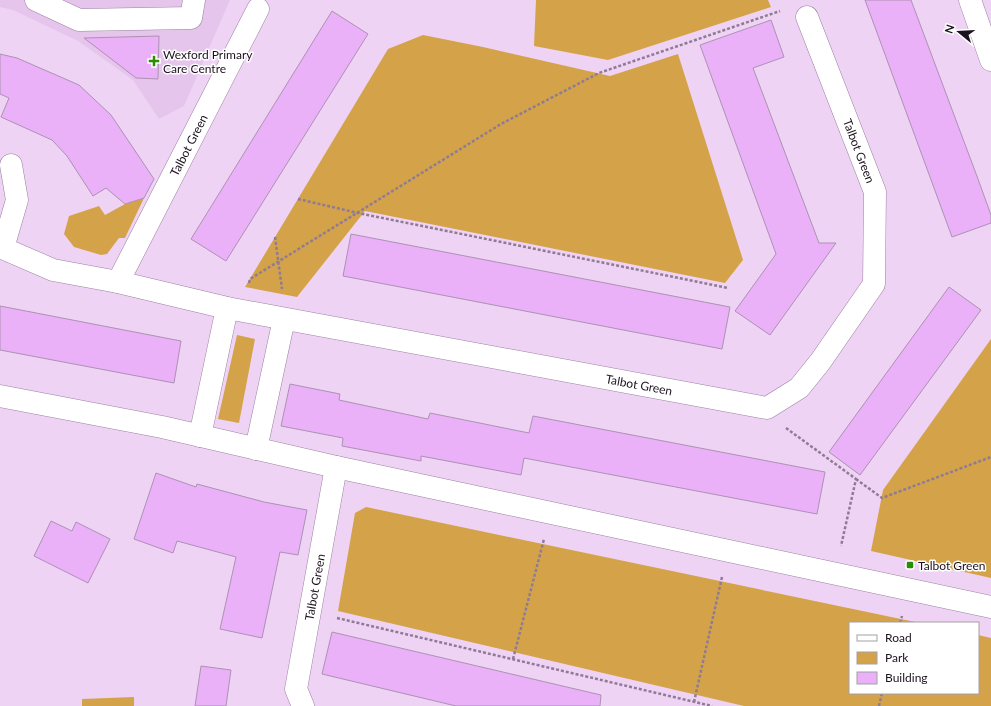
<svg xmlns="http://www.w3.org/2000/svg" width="991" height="706" viewBox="0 0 991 706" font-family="Lato,sans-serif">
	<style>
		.built { fill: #e6c5ed }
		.green { fill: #d4a349 }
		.building { fill: #eab0f8; stroke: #ac92b2 }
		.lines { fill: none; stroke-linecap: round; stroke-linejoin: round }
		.minor-casing { stroke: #9b82a1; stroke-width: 23 }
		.path { stroke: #8f7b94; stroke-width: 2.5; stroke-dasharray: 3 2; stroke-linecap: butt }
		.minor { stroke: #fff; stroke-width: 22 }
		.poi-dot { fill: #2b8d02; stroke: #fff; stroke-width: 1.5 }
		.labels { text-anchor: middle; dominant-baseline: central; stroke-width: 3; stroke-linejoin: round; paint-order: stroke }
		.poi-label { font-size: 12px; fill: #1c121e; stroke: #fff; text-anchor: start }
		.street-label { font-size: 12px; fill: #1c121e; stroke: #fff }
	</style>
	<rect width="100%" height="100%" fill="#efd3f5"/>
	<polygon class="built" points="0,0 230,0 184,106 159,119 133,80 78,41 13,10 0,7"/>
	<g class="green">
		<polygon points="536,0 768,0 771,7 608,60 534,46"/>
		<polygon points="423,35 483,47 610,76 678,54 743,260 725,283 365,211 297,297 245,287 388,49"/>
		<polygon points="144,198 125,238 119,238 107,254 101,255 74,247 64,234 69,216 99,206 105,215 125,204"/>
		<polygon points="237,335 255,339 239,423 218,419"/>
		<polygon points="991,339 991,578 871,551 883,490"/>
		<polygon points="366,507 920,623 850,623 850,693 978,693 978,635 991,638 991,706 744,706 338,611 355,513"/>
		<polygon points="134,697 134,706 82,706 82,699"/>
	</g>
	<g class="building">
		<polygon points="865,0 911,0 978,179 991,215 991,223 952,237"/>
		<polygon points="332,11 368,34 226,261 191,239"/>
		<polygon points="771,20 784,57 753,68 819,243 836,243 770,335 735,311 776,254 700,45"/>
		<polygon points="159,36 158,79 136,78 84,38"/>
		<polygon points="0,54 17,58 79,85 111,115 154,179 144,198 125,204 106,188 93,196 67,156 52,140 1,117 9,98 0,94"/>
		<polygon points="351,234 730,307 722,349 343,276"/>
		<polygon points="949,287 981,310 860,475 829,452"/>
		<polygon points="0,306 181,341 174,383 0,350"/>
		<polygon points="290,384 340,394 339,400 428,419 430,413 529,433 533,416 825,472 817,514 524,458 521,475 421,456 421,461 342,446 343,438 281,426"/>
		<polygon points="156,473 196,487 197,484 264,502 307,510 298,555 280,552 262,638 220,629 236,557 177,541 173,553 134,539"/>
		<polygon points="51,521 72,531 76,522 110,539 88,583 34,556"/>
		<polygon points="332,632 601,695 600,706 456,706 322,674"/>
		<polygon points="201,666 231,670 226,706 195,706"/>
	</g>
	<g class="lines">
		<g class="minor-casing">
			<g id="minor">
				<polyline points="36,0 79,20 191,18 194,0"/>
				<polyline points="970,0 991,60"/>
				<path id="s1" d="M 0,247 L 53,270 L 118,282 L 227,308 L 767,408 L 799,388 L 820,362 L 874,284 L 875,192 L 807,17"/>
				<polyline points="3,248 17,200 11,165"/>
				<path id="s2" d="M 118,282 L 258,9"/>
				<polyline points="0,396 162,427 336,467 991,607"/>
				<polyline points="200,436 227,308"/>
				<polyline points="256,449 284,319"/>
				<path id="s3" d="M 303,706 L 296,689 L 336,467"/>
			</g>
		</g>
		<g class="path">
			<polyline points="298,199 358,213 728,288"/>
			<polyline points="275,237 282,289"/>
			<polyline points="249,283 250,279 501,124 599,73 780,11"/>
			<polyline points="786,428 856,479 841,546"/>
			<polyline points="856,479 882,498 991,457"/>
			<polyline points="337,618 712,706"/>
			<polyline points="900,623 902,616"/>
			<polyline points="513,659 544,539"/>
			<polyline points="694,702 722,577"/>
			<polyline points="879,706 882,693"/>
		</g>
		<use href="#minor" class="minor"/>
	</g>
	<g class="poi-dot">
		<path d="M152 55h4v4h4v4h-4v4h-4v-4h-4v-4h4z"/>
		<rect x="906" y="561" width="8" height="8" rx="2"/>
	</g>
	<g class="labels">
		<g class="poi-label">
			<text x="163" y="54">Wexford Primary<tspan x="163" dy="14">Care Centre</tspan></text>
			<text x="918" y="565">Talbot Green</text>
		</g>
		<g class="street-label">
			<text stroke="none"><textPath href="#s2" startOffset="154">Talbot Green</textPath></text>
			<text transform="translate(859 151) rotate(69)">Talbot Green</text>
			<text stroke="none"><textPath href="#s1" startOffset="655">Talbot Green</textPath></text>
			<text stroke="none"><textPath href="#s3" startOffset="122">Talbot Green</textPath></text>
		</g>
	</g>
	<rect x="849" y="622" width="130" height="72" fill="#ffffff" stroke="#a4a0a5"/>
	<rect x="857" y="635" width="20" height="6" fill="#ffffff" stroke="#a4a0a5"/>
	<text x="885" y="642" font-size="12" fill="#1c121e">Road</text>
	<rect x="857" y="652" width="20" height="12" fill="#d4a349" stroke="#a4a0a5"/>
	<text x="885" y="662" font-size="12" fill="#1c121e">Park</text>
	<rect x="857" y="672" width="20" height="12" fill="#eab0f8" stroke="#a4a0a5"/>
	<text x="885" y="682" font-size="12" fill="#1c121e">Building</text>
	<g transform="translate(959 32) rotate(288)" stroke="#ffffff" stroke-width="3" paint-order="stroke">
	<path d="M0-3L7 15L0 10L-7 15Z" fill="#1c121e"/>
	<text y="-6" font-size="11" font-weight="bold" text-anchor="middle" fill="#1c121e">N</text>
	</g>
</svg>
